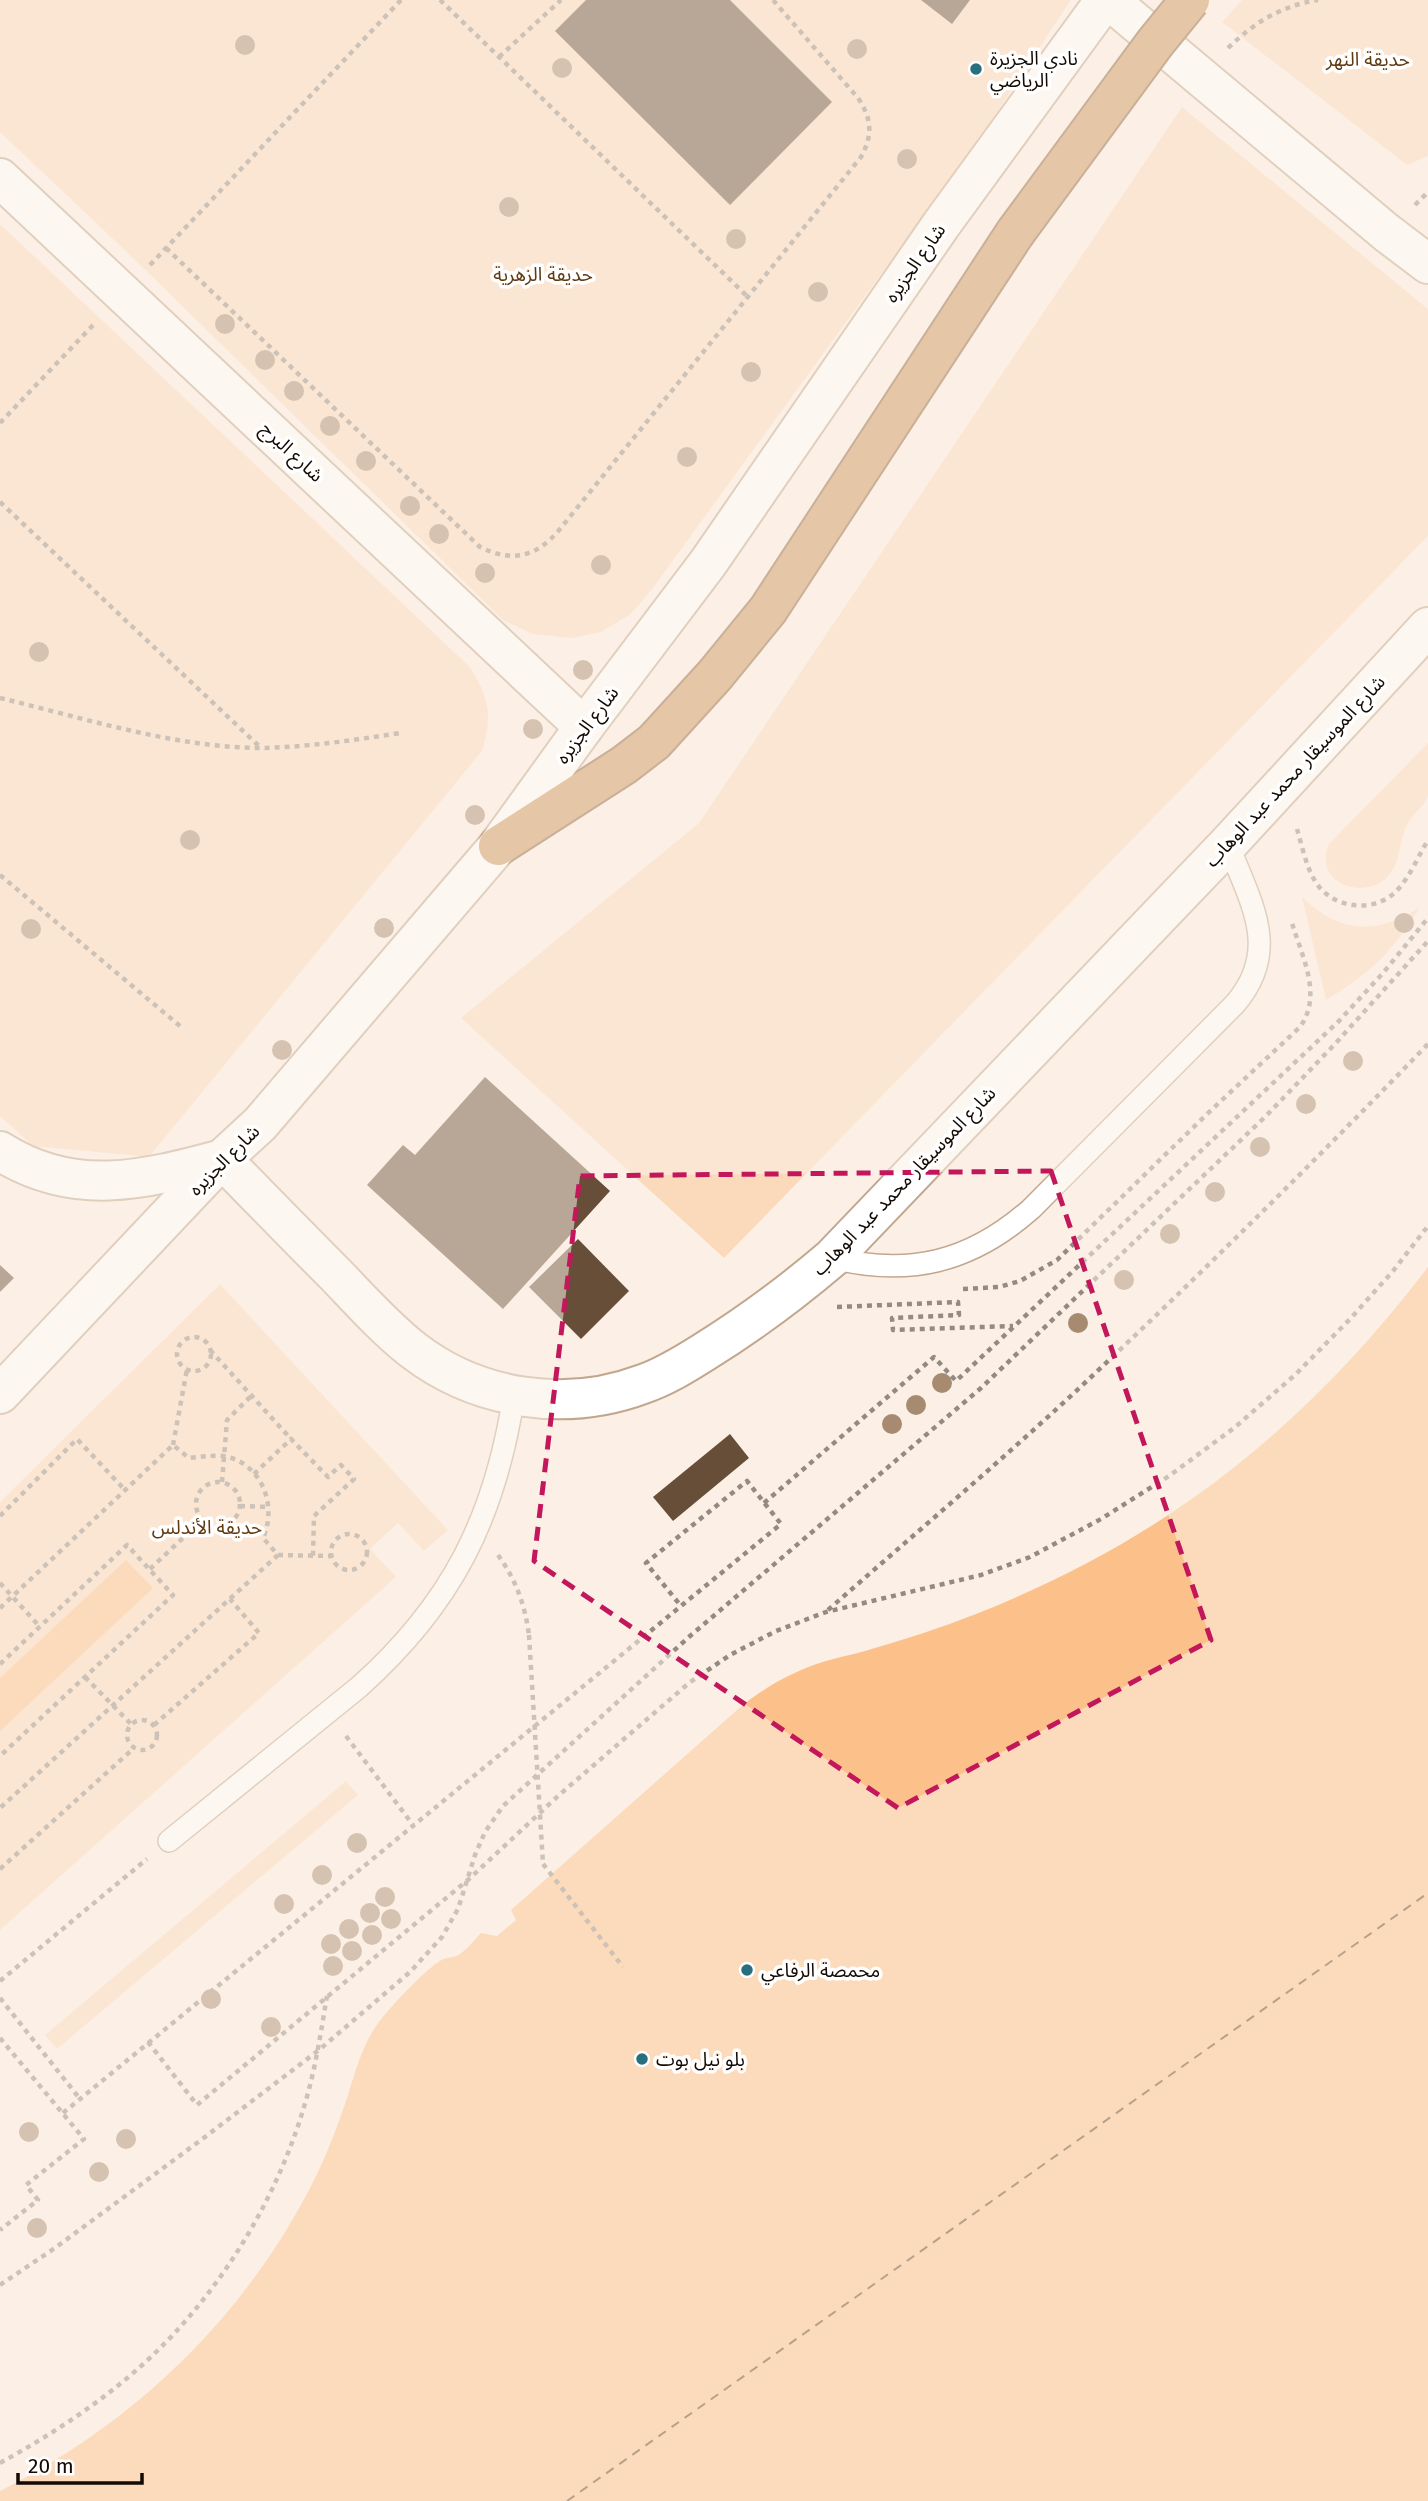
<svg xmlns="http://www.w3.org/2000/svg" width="1428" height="2501" viewBox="0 0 1428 2501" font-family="'Fira Sans','Noto Sans Arabic',sans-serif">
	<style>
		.green { fill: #fbdabc }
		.water { fill: #fcc18a }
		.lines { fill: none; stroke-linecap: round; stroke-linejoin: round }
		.ferry { stroke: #674117; stroke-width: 2; stroke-dasharray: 9 7; stroke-linecap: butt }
		.building { fill: #664e38 }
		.service-casing { stroke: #c2a78f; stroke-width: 24 }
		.minor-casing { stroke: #c2a78f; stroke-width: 42 }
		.tertiary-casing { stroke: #c2a78f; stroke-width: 42 }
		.motorway-casing { stroke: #8b623c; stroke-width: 42 }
		.path { stroke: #958a82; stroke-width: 4.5; stroke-dasharray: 5 5; stroke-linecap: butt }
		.service { stroke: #fff; stroke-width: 21 }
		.minor { stroke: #fff; stroke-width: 38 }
		.tertiary { stroke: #fff; stroke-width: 38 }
		.motorway { stroke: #cb925a; stroke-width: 38 }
		.motorway-bridge-casing { stroke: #8b623c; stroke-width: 42; stroke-linecap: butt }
		.path-bridge { stroke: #958a82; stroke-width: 4.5; stroke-dasharray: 5 5; stroke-linecap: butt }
		.motorway-bridge { stroke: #cb925a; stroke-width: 38 }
		.tree { fill: #a68b70 }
		.marked { fill: none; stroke: #c2185b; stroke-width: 5; stroke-dasharray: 14 9; stroke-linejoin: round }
		.poi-dot { fill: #2a6f7e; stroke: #fff; stroke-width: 2.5 }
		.labels { text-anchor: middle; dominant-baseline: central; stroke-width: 7; stroke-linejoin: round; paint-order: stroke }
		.poi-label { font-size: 19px; fill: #130a03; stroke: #fff; text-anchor: start }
		.park-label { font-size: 19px; fill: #5f390f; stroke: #fff }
		.street-label { font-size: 19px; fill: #130a03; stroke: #fff }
	</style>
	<rect width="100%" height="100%" fill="#fcf0e6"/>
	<g class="green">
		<polygon points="0,0 1071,0 980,138 653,588 631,614 601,632 572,638 532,634 503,620 134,259 0,132"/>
		<polygon points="1242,0 1428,0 1428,156 1407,165 1222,22"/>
		<polygon points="1182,107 1428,309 1428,536 724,1258 461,1018 699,823"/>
		<path d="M 0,224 L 470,667 C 489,697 493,716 482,751 L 149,1157 L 33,1146 L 0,1116 Z"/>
		<path d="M 1428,743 C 1428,754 1428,788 1428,796 C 1425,806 1410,816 1406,827 C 1398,845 1401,867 1384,880 C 1357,900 1313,880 1329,844 Z"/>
		<path d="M 1302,897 C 1339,933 1377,936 1420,907 C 1392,952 1371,973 1326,1000 Z"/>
		<polygon points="220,1284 448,1530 424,1551 398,1523 370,1549 396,1577 0,1930 0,1502"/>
		<polygon points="346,1781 358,1795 57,2049 45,2035"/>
	</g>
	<g class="water">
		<path d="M 1428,1267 L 1428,2501 L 0,2501 L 0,2491 C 138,2421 249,2313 317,2174 C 329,2149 339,2122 348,2095 C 355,2072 362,2047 376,2026 C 388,2009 425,1969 443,1959 C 448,1957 454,1958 458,1955 C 467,1950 474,1940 481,1933 L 497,1936 L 516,1920 L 511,1910 L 737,1710 C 756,1694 776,1681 799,1671 C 820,1661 843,1657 865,1651 C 903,1640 940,1628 976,1614 C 1166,1539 1304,1429 1428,1267 Z"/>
		<polygon points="126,1560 153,1588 0,1731 0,1678"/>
	</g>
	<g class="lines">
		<polyline class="ferry" points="567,2501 1428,1893"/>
	</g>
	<g class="building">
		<polygon points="586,0 730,0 832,102 730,205 555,31"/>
		<polygon points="921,0 970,0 952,24"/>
		<polygon points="485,1077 610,1191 503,1309 367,1185 403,1145 415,1155"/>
		<polygon points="578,1239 629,1291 581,1339 529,1287"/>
		<polygon points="0,1265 14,1278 0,1292"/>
		<polygon points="730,1434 749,1458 673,1521 653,1497"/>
	</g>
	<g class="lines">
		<g class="service-casing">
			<g id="service">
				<path d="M 832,1258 C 910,1277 971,1262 1031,1209 L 1235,1004 C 1282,949 1250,902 1228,844"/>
				<path d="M 169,1841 L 359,1687 C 452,1604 495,1518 514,1395"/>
			</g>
		</g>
		<g class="minor-casing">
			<g id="minor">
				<polyline points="1109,0 1387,233 1428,264"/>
				<polyline points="0,178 584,727"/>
				<path d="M 0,1151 C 74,1198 144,1180 222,1159"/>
			</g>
		</g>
		<g class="tertiary-casing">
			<g id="tertiary">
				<path d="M 222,1159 C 260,1198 298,1237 337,1276 C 361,1301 385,1328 413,1350 C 478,1400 566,1413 643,1384 C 664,1377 685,1364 704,1352 C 749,1324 791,1293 832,1258 L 1228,844 L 1428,627"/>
				<polyline points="0,1394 222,1159 260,1124 498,846 584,727 708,563 941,225 1105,0"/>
			</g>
		</g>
		<g class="motorway-casing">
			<polyline id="motorway" points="498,846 624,765 654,742 715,675 768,610 1015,233"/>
		</g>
		<g class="path">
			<polyline points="440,0 748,297"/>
			<path d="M 1228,48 C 1255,22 1281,6 1318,0"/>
			<polyline points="499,57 561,0"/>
			<polyline points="1415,205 1428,192"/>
			<path d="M 166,248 L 480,547 C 513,563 537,557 560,529 L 861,157 C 873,135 872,119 858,98 L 773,0"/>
			<polyline points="150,265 401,0"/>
			<polyline points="0,423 96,322"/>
			<polyline points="0,502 260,747"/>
			<path d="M 0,698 C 84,718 176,748 262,748 C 309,747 354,740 400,733"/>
			<path d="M 1297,829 C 1302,846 1306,866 1315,881 C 1333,911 1379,914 1400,887 C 1411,874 1419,855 1428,840"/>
			<polyline points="0,875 180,1026"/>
			<path d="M 963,1289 L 999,1287 L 1020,1281 L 1057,1260 L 1205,1116 L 1300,1027 C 1323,995 1302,957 1292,923"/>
			<polyline points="837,1307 958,1302 959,1315 892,1318 893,1330 1013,1326"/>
			<circle cx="194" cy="1354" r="17"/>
			<polyline points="210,1350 291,1439"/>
			<polyline points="173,1445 187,1369"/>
			<polyline points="254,1474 291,1439 328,1477 341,1465 354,1479 314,1516 313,1556"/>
			<polyline points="222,1482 227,1420 251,1396"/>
			<circle cx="218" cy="1504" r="22"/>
			<polyline points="764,1503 934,1357 956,1381 1339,1021 1383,973 1428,918"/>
			<polyline points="240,1506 269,1507"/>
			<polyline points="0,1516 77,1439 125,1490"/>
			<circle cx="349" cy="1552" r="18"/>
			<polyline points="278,1555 331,1556"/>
			<path d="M 498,1555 C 516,1580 525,1605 529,1635"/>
			<polyline points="150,1569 202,1520"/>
			<polyline points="0,1583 40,1627"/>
			<path d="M 0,1608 L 173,1445 L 189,1458 C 201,1457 212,1455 223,1456 C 261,1462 278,1505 263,1538 L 278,1555 L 0,1808"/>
			<path d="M 828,1610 C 910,1538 994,1467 1074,1393 C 1195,1280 1313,1163 1428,1044"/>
			<polyline points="0,1664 127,1545 173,1595 0,1756"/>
			<polyline points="85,1677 131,1724"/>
			<circle cx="142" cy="1735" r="15"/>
			<polyline points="154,1725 259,1633 230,1599"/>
			<polyline points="346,1736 413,1825"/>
			<polyline points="543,1864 623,1967"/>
			<polyline points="0,1869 134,1748"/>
			<polyline points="0,1981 147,1859"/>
			<polyline points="0,1998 80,2099"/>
			<polyline points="0,2038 84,2139 26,2185 38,2200 0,2230"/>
			<polyline points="148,2042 197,2105 469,1879 558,1796 689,1683 730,1655 776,1631 826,1612 981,1575 1030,1557 1101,1519 1169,1476 1234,1428 1295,1375 1351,1318 1393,1271 1428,1226"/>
			<polyline points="63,2113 781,1524 747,1481 646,1563 681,1606"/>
			<polyline points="0,2285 55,2248 201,2140 319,2050 410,1972 442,1937 458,1909 475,1855 485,1832 503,1806 690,1636 981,1388 1266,1116 1335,1044 1428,941"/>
			<path d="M 0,2463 C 47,2437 91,2409 132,2374 C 213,2305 277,2203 306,2100 C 316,2066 321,2031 327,1996"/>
		</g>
		<use href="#service" class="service"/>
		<use href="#minor" class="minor"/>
		<use href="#tertiary" class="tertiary"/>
		<use href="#motorway" class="motorway"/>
		<g class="motorway-bridge-casing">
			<polyline id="motorway-bridge" points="1015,233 1155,43 1190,0"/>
		</g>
		<polyline class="path-bridge" points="529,1635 543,1864"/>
		<use href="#motorway-bridge" class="motorway-bridge"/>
	</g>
	<g class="tree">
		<circle cx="245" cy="45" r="10"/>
		<circle cx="857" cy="49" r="10"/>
		<circle cx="562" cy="68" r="10"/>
		<circle cx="907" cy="159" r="10"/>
		<circle cx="509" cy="207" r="10"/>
		<circle cx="736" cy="239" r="10"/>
		<circle cx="818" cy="292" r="10"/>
		<circle cx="225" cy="324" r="10"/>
		<circle cx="265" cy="360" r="10"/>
		<circle cx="751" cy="372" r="10"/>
		<circle cx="294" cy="391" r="10"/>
		<circle cx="330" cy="426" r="10"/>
		<circle cx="687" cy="457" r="10"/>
		<circle cx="366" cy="461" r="10"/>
		<circle cx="410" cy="506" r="10"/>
		<circle cx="439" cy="534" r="10"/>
		<circle cx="601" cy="565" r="10"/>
		<circle cx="485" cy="573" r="10"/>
		<circle cx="39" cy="652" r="10"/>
		<circle cx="583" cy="670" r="10"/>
		<circle cx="533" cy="729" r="10"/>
		<circle cx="475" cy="815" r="10"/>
		<circle cx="190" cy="840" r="10"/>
		<circle cx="1404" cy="923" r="10"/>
		<circle cx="384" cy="928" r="10"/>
		<circle cx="31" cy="929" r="10"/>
		<circle cx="282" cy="1050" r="10"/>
		<circle cx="1353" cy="1061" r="10"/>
		<circle cx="1306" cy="1104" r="10"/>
		<circle cx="1260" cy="1147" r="10"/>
		<circle cx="1215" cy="1192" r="10"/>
		<circle cx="1170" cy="1234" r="10"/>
		<circle cx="1124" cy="1280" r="10"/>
		<circle cx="1078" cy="1323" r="10"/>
		<circle cx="942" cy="1383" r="10"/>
		<circle cx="916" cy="1405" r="10"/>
		<circle cx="892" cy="1424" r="10"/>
		<circle cx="357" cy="1843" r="10"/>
		<circle cx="322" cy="1875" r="10"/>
		<circle cx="385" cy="1897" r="10"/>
		<circle cx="284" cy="1904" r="10"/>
		<circle cx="370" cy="1913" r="10"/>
		<circle cx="391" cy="1919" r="10"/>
		<circle cx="349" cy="1929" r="10"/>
		<circle cx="372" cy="1935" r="10"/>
		<circle cx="331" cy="1944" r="10"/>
		<circle cx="352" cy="1951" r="10"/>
		<circle cx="333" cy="1966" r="10"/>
		<circle cx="211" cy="1999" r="10"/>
		<circle cx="271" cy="2027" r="10"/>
		<circle cx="29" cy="2132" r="10"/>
		<circle cx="126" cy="2139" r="10"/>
		<circle cx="99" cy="2172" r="10"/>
		<circle cx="37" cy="2228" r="10"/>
	</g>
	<path d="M0 0H1428V2501H0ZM 1051,1171 L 1211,1640 L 898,1808 L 534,1561 L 580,1176 Z" fill="#fcf0e6" fill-opacity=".55" fill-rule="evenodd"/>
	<path class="marked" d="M 1051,1171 L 1211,1640 L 898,1808 L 534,1561 L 580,1176 Z"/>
	<g class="poi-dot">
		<circle cx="976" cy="69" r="7"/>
		<circle cx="747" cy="1970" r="7"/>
		<circle cx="642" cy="2059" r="7"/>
	</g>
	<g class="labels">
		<g class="poi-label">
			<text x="990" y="58">نادي الجزيرة<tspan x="990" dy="22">الرياضي</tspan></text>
			<text x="761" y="1970">محمصة الرفاعي</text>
			<text x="656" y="2059">بلو نيل بوت</text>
		</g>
		<g class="park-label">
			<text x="1368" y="59">حديقة النهر</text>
			<text x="543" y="274">حديقة الزهرية</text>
			<text x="207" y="1527">حديقة الأندلس</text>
		</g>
		<g class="street-label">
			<text transform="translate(915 263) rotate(-55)">شارع الجزيره</text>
			<text transform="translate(292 452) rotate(43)">شارع البرج</text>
			<text transform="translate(587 725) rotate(-53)">شارع الجزيره</text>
			<text transform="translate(1295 771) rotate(-47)">شارع الموسيقار محمد عبد الوهاب</text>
			<text transform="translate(224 1160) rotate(-45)">شارع الجزيره</text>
			<text transform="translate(904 1181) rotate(-46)">شارع الموسيقار محمد عبد الوهاب</text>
		</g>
	</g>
	<path d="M18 2473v10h124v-10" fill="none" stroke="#130a03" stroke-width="3.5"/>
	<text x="28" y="2473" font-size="21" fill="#130a03" stroke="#ffffff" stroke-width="5" paint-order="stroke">20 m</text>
</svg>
